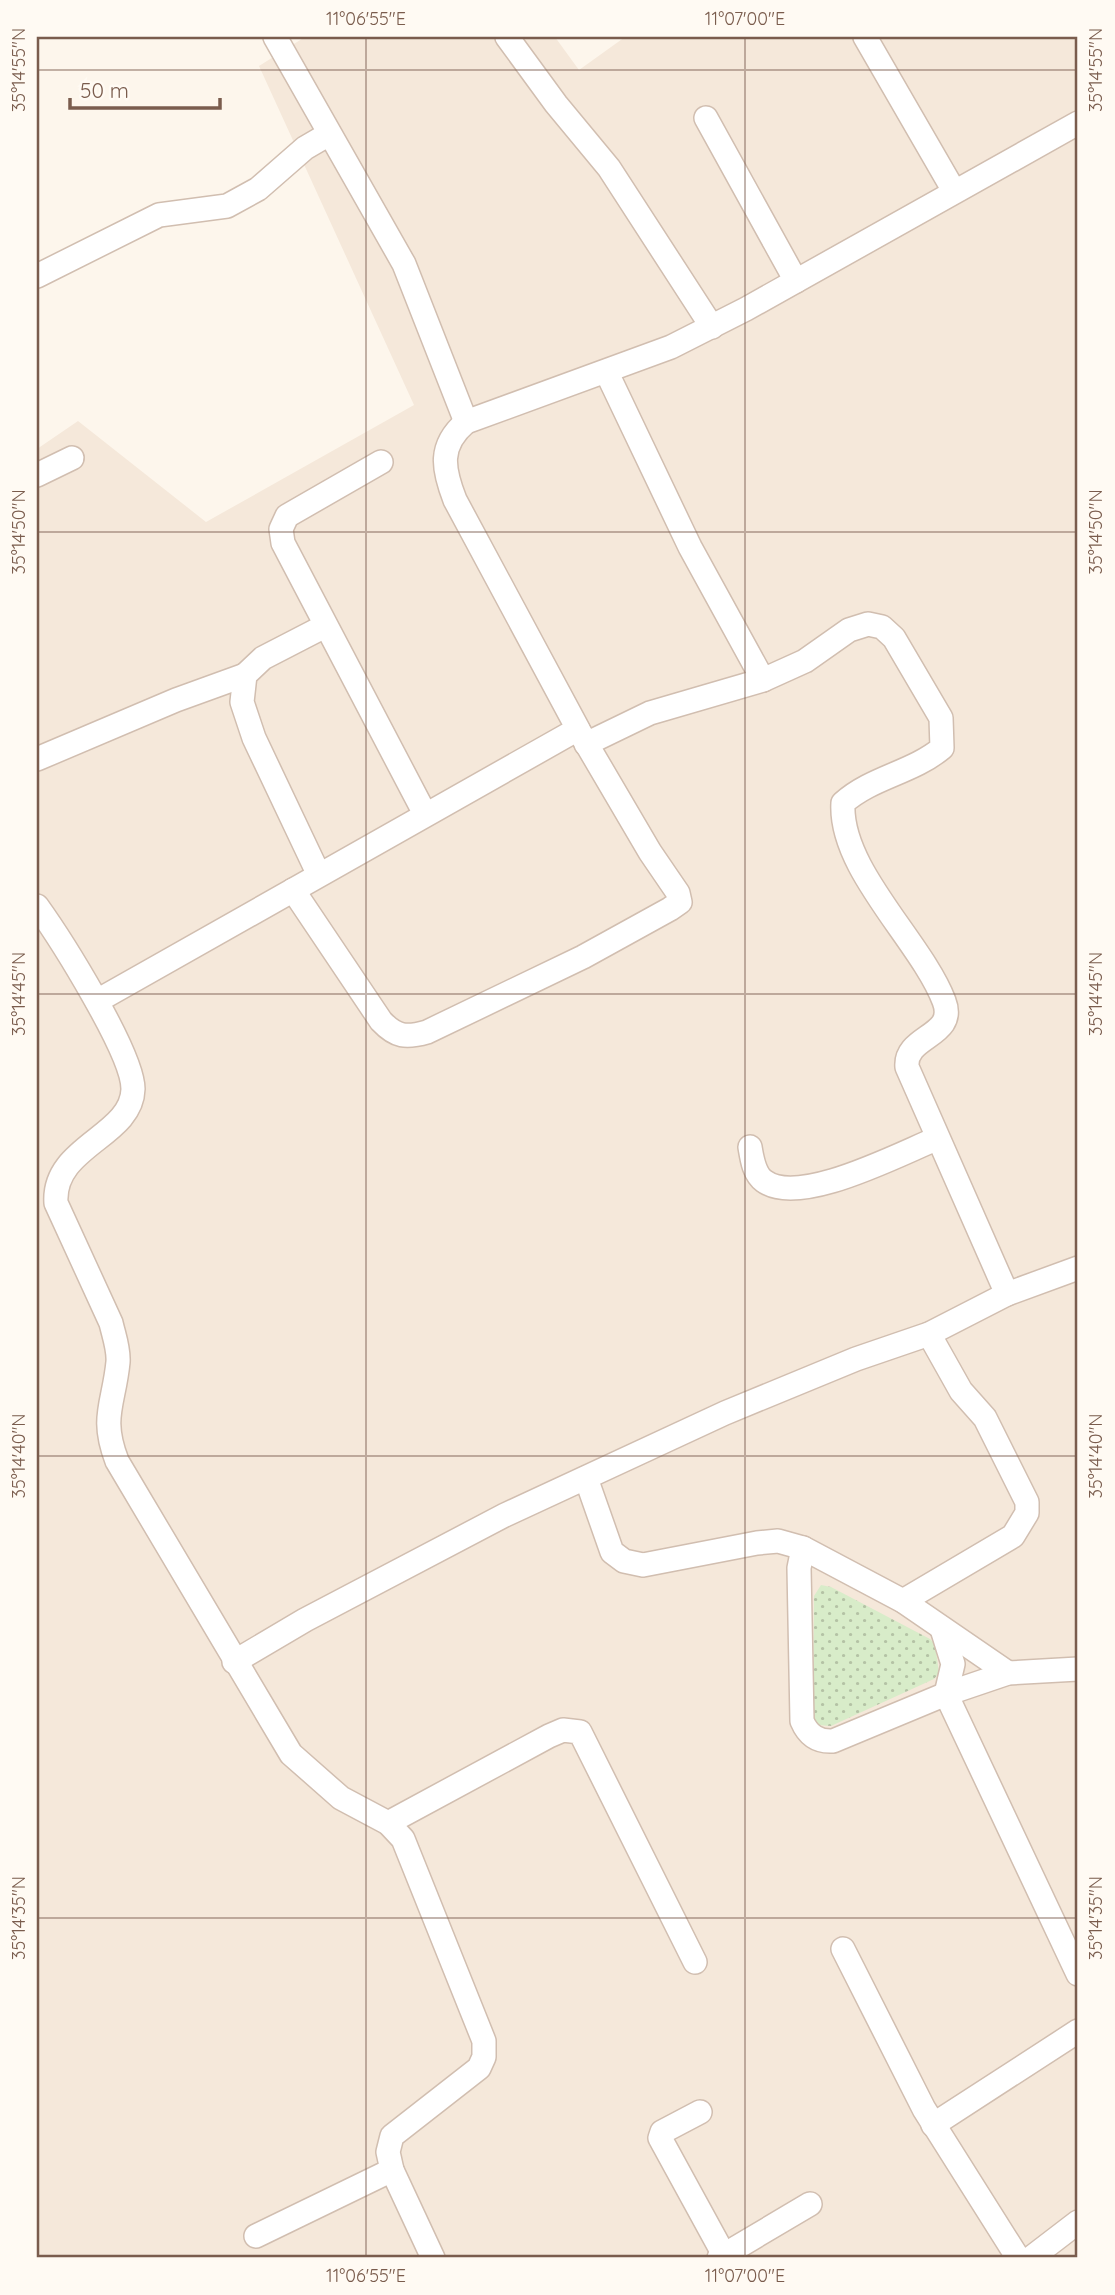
<svg xmlns="http://www.w3.org/2000/svg" width="1115" height="2295" viewBox="0 0 1115 2295" font-family="Quicksand,sans-serif">
	<style>
		.residential { fill: #f5e8da }
		.park { fill: url(#park-dots) }
		.lines { fill: none; stroke-linecap: round; stroke-linejoin: round }
		.minor-casing { stroke: #d1beb0; stroke-width: 26 }
		.minor { stroke: #fff; stroke-width: 23 }
		.ticks { fill: none; stroke: #7a5c4d; stroke-width: 2; stroke-opacity: 0.45 }
		.neatline { fill: none; stroke: #7a5c4d; stroke-width: 2.5 }
		.ticks-label { font-size: 18px; text-anchor: middle; fill: #7a5c4d }
	</style>
	<defs>
		<pattern id="park-dots" width="8" height="8" patternUnits="userSpaceOnUse" patternTransform="scale(1.75)"><rect width="8" height="8" fill="#d8ecc9"/><path d="M2 2h.1M6 6h.1" fill="none" stroke="#b4c2a5" stroke-width="1.8" stroke-linecap="round"/></pattern>
	</defs>
	<rect width="100%" height="100%" fill="#fdf6ec"/>
	<polygon class="residential" points="305,37 555,37 579,70 625,37 1078,37 1078,2258 37,2258 37,449 78,421 206,522 414,405 259,66"/>
	<polygon class="park" points="821,1585 831,1587 930,1639 935,1644 939,1673 934,1679 831,1726 817,1725 813,1717 814,1596"/>
	<g class="lines">
		<g class="minor-casing">
			<g id="minor">
				<polyline points="275,37 404,264 466,422"/>
				<polyline points="507,37 556,104 609,168 712,327"/>
				<polyline points="865,37 954,191"/>
				<polyline points="706,118 796,281"/>
				<polyline points="37,276 159,215 227,206 258,189 305,148 329,134"/>
				<polyline points="607,373 690,547 763,680"/>
				<polyline points="381,462 287,516 281,529 283,543 425,814"/>
				<polyline points="37,475 72,458"/>
				<path d="M 586,744 L 650,713 L 763,680 L 805,661 L 849,630 L 868,624 L 882,627 L 894,638 L 941,718 L 942,748 C 912,773 872,777 843,803 C 839,869 921,941 944,1001 C 958,1037 904,1035 907,1067 L 1007,1294"/>
				<polyline points="37,759 176,700 245,675"/>
				<polyline points="318,873 254,738 242,702 245,675 263,658 325,626"/>
				<path d="M 293,890 L 381,1021 C 396,1037 406,1038 427,1032 L 583,957 L 670,909 L 680,902 L 678,893 L 650,852 L 579,731"/>
				<path d="M 37,906 C 60,938 133,1053 133,1089 C 132,1137 52,1146 56,1203 L 111,1323 C 114,1336 119,1349 118,1362 C 114,1404 100,1417 117,1461 L 291,1754 L 341,1798 L 388,1823 L 403,1839 L 484,2041 L 484,2057 L 479,2068 L 392,2136 L 388,2152 L 392,2170 L 433,2258"/>
				<path d="M 97,1001 L 578,729 L 455,500 C 443,469 438,446 466,422 L 671,347 L 746,309 L 1078,123"/>
				<path d="M 750,1147 C 752,1159 754,1174 764,1181 C 799,1207 899,1154 936,1139"/>
				<polyline points="586,1478 612,1552 624,1561 643,1565 757,1543 778,1541 803,1548 903,1601 1008,1673"/>
				<path d="M 803,1548 L 799,1568 L 802,1721 C 808,1735 818,1742 833,1741 L 946,1694 L 1008,1673 L 1078,1669"/>
				<polyline points="903,1601 1013,1536 1027,1513 1027,1502 985,1418 961,1391 929,1334"/>
				<polyline points="942,1629 953,1664 946,1694 1078,1974"/>
				<polyline points="234,1662 305,1620 505,1515 725,1413 856,1359 929,1334 1007,1294 1078,1268"/>
				<polyline points="388,1823 549,1736 563,1730 580,1732 695,1962"/>
				<polyline points="843,1949 924,2109 1018,2258"/>
				<polyline points="700,2112 662,2132 660,2138 724,2255"/>
				<polyline points="933,2125 1078,2031"/>
				<polyline points="256,2236 392,2170"/>
				<polyline points="719,2258 810,2204"/>
				<polyline points="1031,2258 1078,2222"/>
			</g>
		</g>
		<use href="#minor" class="minor"/>
	</g>
	<path class="ticks" d="M 366,37 L 366,2258M 745,37 L 745,2258M 37,70 L 1078,70M 37,532 L 1078,532M 37,994 L 1078,994M 37,1456 L 1078,1456M 37,1918 L 1078,1918"/>
	<rect width="1115" height="2295" fill="none" stroke="#fffaf3" stroke-width="77"/>
	<path d="M70 98v10h150v-10" fill="none" stroke="#7a5c4d" stroke-width="3.5"/>
	<text x="80" y="98" font-size="21" fill="#7a5c4d" stroke="#fffaf3" stroke-width="5" paint-order="stroke">50 m</text>
	<rect x="38" y="38" width="1038" height="2218" class="neatline"/>
	<g class="ticks-label">
		<text x="366" y="25">11°06'55"E</text>
		<text x="745" y="25">11°07'00"E</text>
		<text transform="translate(19 70) rotate(-90)" y="6">35°14'55"N</text>
		<text transform="translate(1096 70) rotate(-90)" y="6">35°14'55"N</text>
		<text transform="translate(19 532) rotate(-90)" y="6">35°14'50"N</text>
		<text transform="translate(1096 532) rotate(-90)" y="6">35°14'50"N</text>
		<text transform="translate(19 994) rotate(-90)" y="6">35°14'45"N</text>
		<text transform="translate(1096 994) rotate(-90)" y="6">35°14'45"N</text>
		<text transform="translate(19 1456) rotate(-90)" y="6">35°14'40"N</text>
		<text transform="translate(1096 1456) rotate(-90)" y="6">35°14'40"N</text>
		<text transform="translate(19 1918) rotate(-90)" y="6">35°14'35"N</text>
		<text transform="translate(1096 1918) rotate(-90)" y="6">35°14'35"N</text>
		<text x="366" y="2282">11°06'55"E</text>
		<text x="745" y="2282">11°07'00"E</text>
	</g>
</svg>
